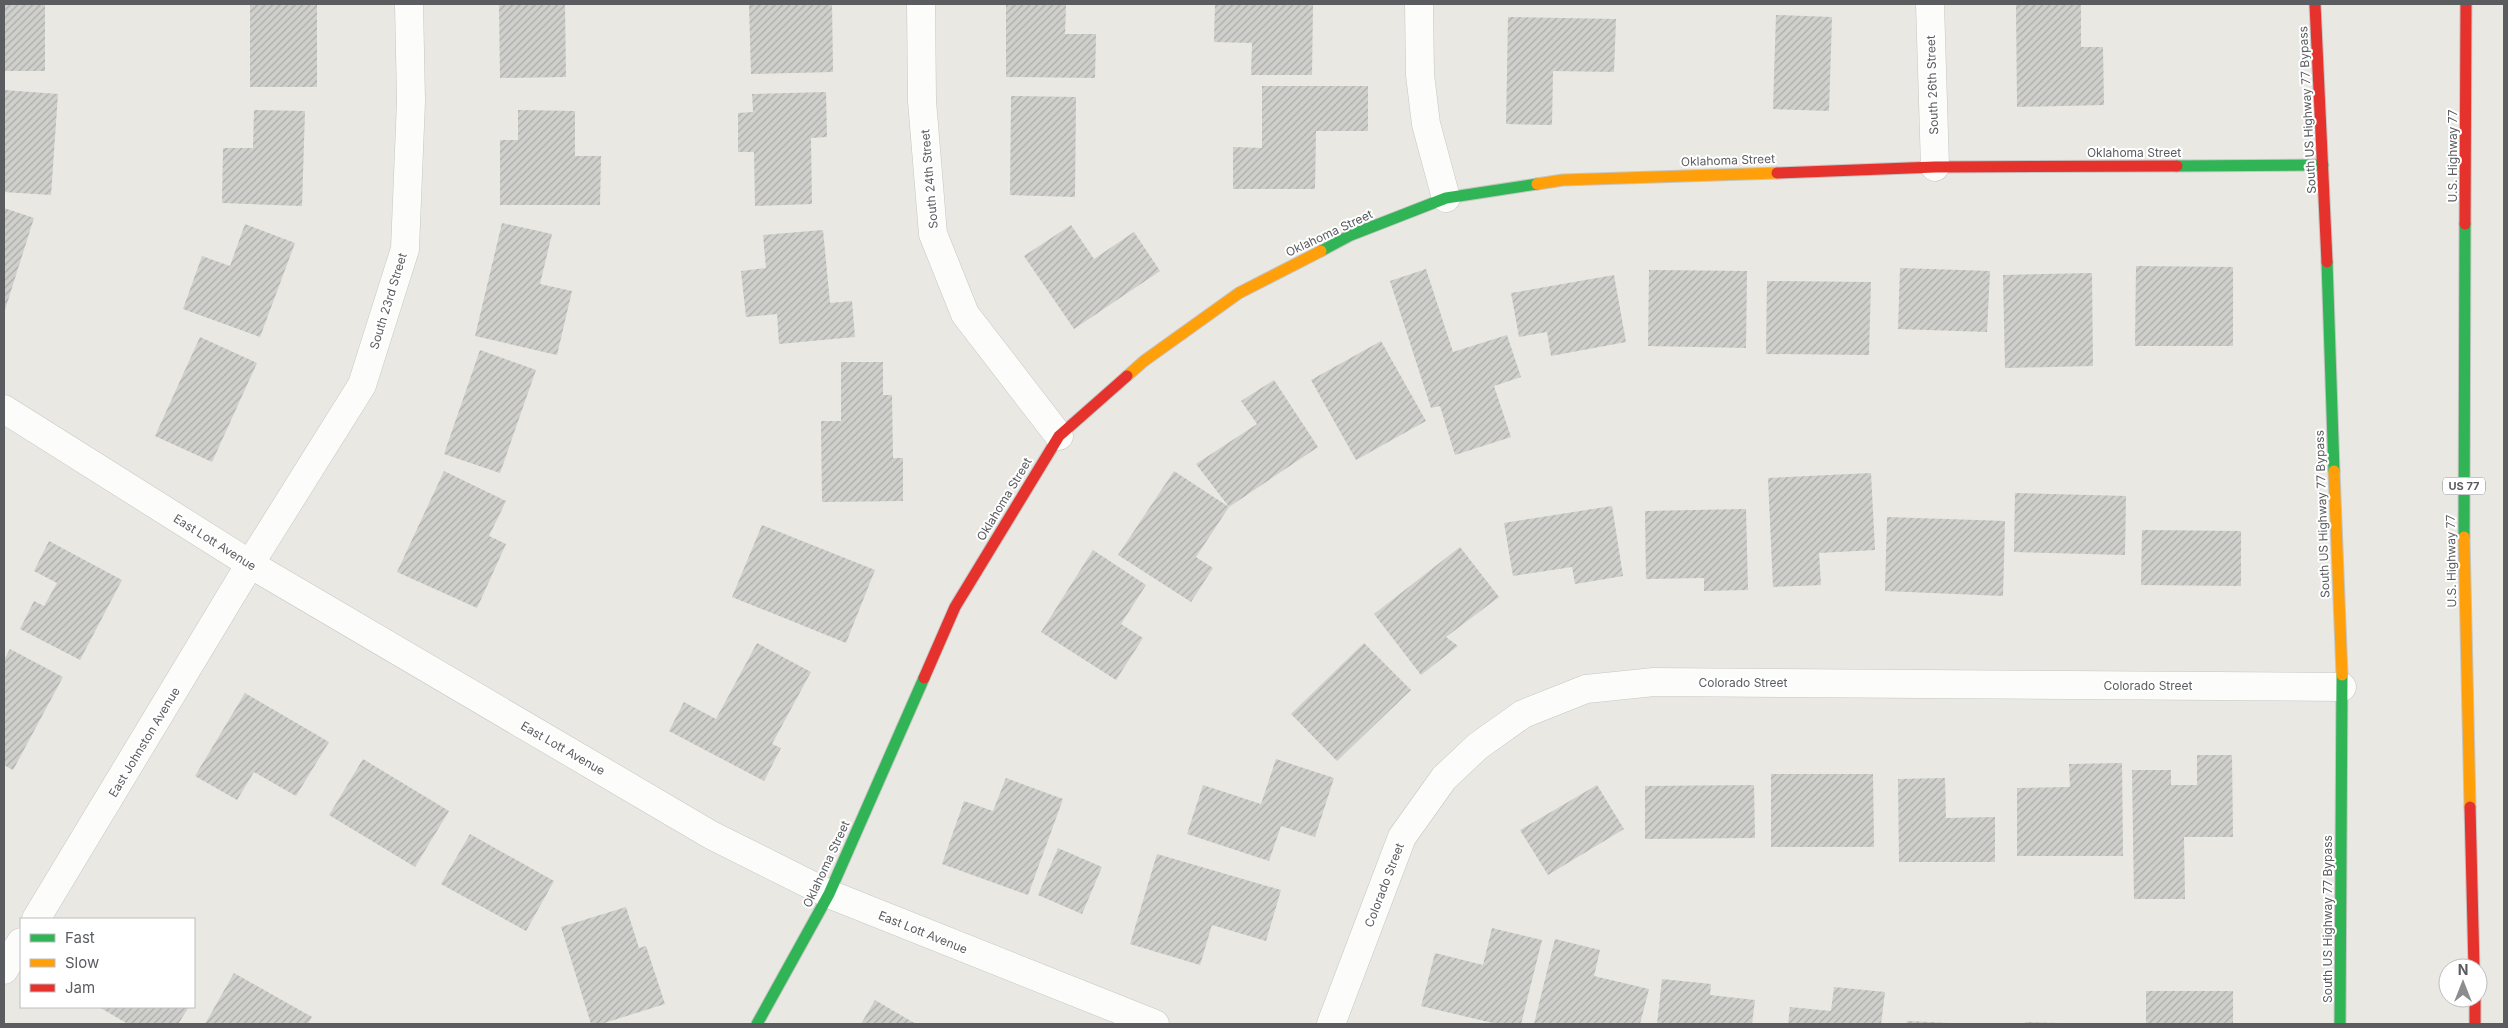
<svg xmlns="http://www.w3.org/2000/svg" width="2508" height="1028" viewBox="0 0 2508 1028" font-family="Inter,sans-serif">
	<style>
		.building { fill: url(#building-hatch) }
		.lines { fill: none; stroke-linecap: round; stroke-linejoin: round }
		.street-casing { stroke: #c6c6c5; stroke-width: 29 }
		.fast-casing { stroke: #c5c5c3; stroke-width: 13 }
		.slow-casing { stroke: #c5c5c3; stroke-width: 13 }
		.jam-casing { stroke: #c5c5c3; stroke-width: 13 }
		.street { stroke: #fcfcfb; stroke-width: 28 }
		.fast { stroke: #30b455; stroke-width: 11 }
		.slow { stroke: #ff9f0a; stroke-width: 11 }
		.jam { stroke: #e5322d; stroke-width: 11 }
		.labels { text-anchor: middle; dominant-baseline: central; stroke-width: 4; stroke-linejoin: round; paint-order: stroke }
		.shield { fill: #fff; stroke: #8c8d90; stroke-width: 1 }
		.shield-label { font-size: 11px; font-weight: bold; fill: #5a5c60 }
		.street-label { font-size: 12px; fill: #5a5c60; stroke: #fff }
	</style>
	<defs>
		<pattern id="building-hatch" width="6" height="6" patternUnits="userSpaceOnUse" patternTransform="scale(1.25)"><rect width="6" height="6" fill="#cfcfcc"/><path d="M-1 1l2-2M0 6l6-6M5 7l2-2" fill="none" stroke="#ababa9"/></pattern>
	</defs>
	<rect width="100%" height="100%" fill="#e9e8e3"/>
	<g class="building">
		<rect x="4" y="4" width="41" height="67"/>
		<rect x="250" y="4" width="67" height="83"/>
		<polygon points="499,4 565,4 566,77 500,78"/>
		<polygon points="749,4 832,4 833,72 751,74"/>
		<polygon points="1006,4 1066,4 1065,34 1096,34 1095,78 1006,77"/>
		<polygon points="1215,4 1313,4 1312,75 1251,75 1252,43 1214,42"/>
		<polygon points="2016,4 2081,4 2081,47 2103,47 2104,105 2017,107"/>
		<polygon points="1776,15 1832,17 1829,111 1773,109"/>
		<polygon points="1508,17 1616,19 1614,72 1553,71 1552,125 1506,124"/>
		<polygon points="1262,86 1368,86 1368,131 1316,131 1315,189 1233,189 1233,147 1262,148"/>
		<polygon points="4,90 58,94 51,195 4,192"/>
		<polygon points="826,92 827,137 811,138 812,204 755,206 754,152 738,152 738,113 753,112 752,94"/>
		<polygon points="1011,96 1076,97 1075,197 1010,195"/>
		<polygon points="254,110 305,111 302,206 222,203 223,148 253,148"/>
		<polygon points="518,110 575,111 575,156 601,156 600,205 500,205 500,140 518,140"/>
		<polygon points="4,208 34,218 4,313"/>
		<polygon points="502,223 552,234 540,284 572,291 557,355 475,336"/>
		<polygon points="245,224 295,243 260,337 183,309 202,256 230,266"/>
		<polygon points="1071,225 1094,259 1134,232 1160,271 1074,329 1024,256"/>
		<polygon points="823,230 830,303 852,301 855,337 779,344 777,314 746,317 741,271 766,268 763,235"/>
		<polygon points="2136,266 2233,267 2233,346 2135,346"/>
		<polygon points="1900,268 1990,271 1987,332 1898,329"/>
		<polygon points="1426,269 1453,352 1507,335 1521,377 1494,386 1511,437 1455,455 1440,406 1431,408 1390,281"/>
		<polygon points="1649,270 1747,271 1746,348 1648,346"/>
		<polygon points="2092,273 2093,366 2005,368 2003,275"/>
		<polygon points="1614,275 1626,342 1551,356 1547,332 1519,337 1511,293"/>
		<polygon points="1767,281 1871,282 1869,355 1766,354"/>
		<polygon points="200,337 257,363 212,462 155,436"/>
		<polygon points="1381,341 1426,421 1356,460 1311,380"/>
		<polygon points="480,350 536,370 500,473 444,454"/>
		<polygon points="841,362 883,362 883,395 892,395 893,458 903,458 903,501 822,502 821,421 841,421"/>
		<polygon points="1274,380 1318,447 1229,507 1196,464 1257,424 1241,401"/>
		<polygon points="444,471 506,501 489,536 506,544 477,608 397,572"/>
		<polygon points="1174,471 1229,507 1196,557 1213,568 1191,602 1118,555"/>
		<polygon points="1871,473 1875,550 1819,553 1821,585 1773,587 1768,478"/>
		<polygon points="2015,493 2126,496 2125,555 2014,552"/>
		<polygon points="1612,506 1623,576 1575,584 1572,567 1513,576 1504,523"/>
		<polygon points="1746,509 1748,590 1704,591 1704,578 1646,579 1645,511"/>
		<polygon points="1887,517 2005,521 2003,596 1885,591"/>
		<polygon points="762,525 875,570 846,643 732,597"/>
		<polygon points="2142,530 2241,531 2241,586 2141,585"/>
		<polygon points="49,541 122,580 80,660 20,629 34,601 44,606 57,583 34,571"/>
		<polygon points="1460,547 1499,597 1446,637 1458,646 1421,675 1374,614"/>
		<polygon points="1093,550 1146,585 1121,624 1143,638 1116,680 1041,632"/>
		<polygon points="757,643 811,672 772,744 781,748 764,781 669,731 684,702 716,719"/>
		<polygon points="1364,643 1411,690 1337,761 1291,714"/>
		<polygon points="10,649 63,677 13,770 4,765 4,660"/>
		<polygon points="245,693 329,742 296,796 254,772 237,800 195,776"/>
		<polygon points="2197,755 2232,755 2233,837 2184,837 2185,899 2134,899 2132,770 2171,770 2171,785 2197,785"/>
		<polygon points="363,759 449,811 415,867 329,815"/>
		<polygon points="1276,759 1334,778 1315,837 1281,826 1269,861 1187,834 1203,785 1261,804"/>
		<polygon points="2122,763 2123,856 2017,856 2017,788 2070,787 2069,764"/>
		<polygon points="1771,774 1873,774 1874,847 1771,847"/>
		<polygon points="1006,778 1063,799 1028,895 942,864 964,801 993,811"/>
		<polygon points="1945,778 1946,818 1995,817 1995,862 1899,862 1898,779"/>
		<polygon points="1597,785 1624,829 1548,875 1520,830"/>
		<polygon points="1754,785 1755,838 1645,839 1645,786"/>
		<polygon points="470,834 554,881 526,931 441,884"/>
		<polygon points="1058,848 1102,867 1082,914 1038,895"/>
		<polygon points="1157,854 1281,890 1266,941 1212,925 1200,965 1130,944"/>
		<polygon points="626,907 639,948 646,946 665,1004 601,1024 591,1024 561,927"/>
		<polygon points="1492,928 1542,940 1521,1024 1497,1024 1421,1006 1435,953 1483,965"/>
		<polygon points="1555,939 1600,950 1594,976 1649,989 1640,1024 1534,1024"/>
		<polygon points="234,973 312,1017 308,1024 205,1024"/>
		<polygon points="1662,979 1711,984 1710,995 1755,1000 1752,1024 1657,1024"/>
		<polygon points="1834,987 1885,992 1881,1024 1788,1024 1790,1007 1831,1011"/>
		<rect x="2146" y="991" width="87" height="33"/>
		<polygon points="875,1000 916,1024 861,1024"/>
		<polygon points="99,1007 189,1007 178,1024 128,1024"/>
		<polygon points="1907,1021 1951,1023 1951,1024 1906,1024"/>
		<polygon points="2025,1022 2062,1023 2062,1024 2025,1024"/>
	</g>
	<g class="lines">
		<g class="street-casing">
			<g id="street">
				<polyline points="921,4 922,101 933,234 965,314 1059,436"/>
				<polyline points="1419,4 1420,75 1426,124 1446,198"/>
				<polyline points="1930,4 1935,167"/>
				<polyline points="4,409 250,564 711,835 829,894 1155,1024"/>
				<polyline points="36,919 250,564 362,385 405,249 411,101 409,4"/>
				<polyline points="4,970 21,942"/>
				<polyline points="1331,1024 1402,837 1444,778 1478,746 1523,714 1586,689 1654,682 2342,687"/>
			</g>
		</g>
		<g class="fast-casing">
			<g id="fast">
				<polyline points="2177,166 2323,165"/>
				<polyline points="1321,251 1351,235 1446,198 1537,184"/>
				<polyline points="2327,262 2334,471"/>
				<polyline points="2464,537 2465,224"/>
				<polyline points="757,1024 829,894 924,678"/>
				<polyline points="2340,1024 2342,675"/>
			</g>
		</g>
		<g class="slow-casing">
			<g id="slow">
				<polyline points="1537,184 1563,180 1777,173"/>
				<polyline points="1127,376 1144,361 1239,293 1321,251"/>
				<polyline points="2334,471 2342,675"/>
				<polyline points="2464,537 2470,807"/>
			</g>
		</g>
		<g class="jam-casing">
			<g id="jam">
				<polyline points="2315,4 2327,262"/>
				<polyline points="1777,173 1935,167 2177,166"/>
				<polyline points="2465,224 2466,4"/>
				<polyline points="924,678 955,607 1059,436 1127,376"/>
				<polyline points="2470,807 2474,968"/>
				<polyline points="2475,998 2475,1024"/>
			</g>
		</g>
		<use href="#street" class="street"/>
		<use href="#fast" class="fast"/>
		<use href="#slow" class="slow"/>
		<use href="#jam" class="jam"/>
	</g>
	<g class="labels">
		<rect class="shield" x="2443" y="477.5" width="42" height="17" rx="4"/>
		<g class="shield-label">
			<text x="2464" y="486">US 77</text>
		</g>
		<g class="street-label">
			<text transform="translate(1932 85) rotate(-92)">South 26th Street</text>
			<text transform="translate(2307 110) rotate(-93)">South US Highway 77 Bypass</text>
			<text x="2134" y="152">Oklahoma Street</text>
			<text transform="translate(2452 156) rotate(-90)">U.S. Highway 77</text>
			<text transform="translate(1728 160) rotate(-2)">Oklahoma Street</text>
			<text transform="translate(929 179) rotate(-95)">South 24th Street</text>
			<text transform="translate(1329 233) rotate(-25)">Oklahoma Street</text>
			<text transform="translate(388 301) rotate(-73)">South 23rd Street</text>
			<text transform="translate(1004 499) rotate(-59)">Oklahoma Street</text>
			<text transform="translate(2322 514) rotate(-92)">South US Highway 77 Bypass</text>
			<text transform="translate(215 542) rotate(32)">East Lott Avenue</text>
			<text transform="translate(2451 561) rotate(-91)">U.S. Highway 77</text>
			<text x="1743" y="682">Colorado Street</text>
			<text x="2148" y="685">Colorado Street</text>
			<text transform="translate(144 742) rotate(-59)">East Johnston Avenue</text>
			<text transform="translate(563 748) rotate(30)">East Lott Avenue</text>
			<text transform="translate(826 864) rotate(-65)">Oklahoma Street</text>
			<text transform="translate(1384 885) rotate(-69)">Colorado Street</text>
			<text transform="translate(2327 919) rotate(-90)">South US Highway 77 Bypass</text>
			<text transform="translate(923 932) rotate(22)">East Lott Avenue</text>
		</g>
	</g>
	<rect width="2508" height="1028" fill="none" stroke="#5a5c60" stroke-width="10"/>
	<rect x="20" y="918" width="175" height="90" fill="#ffffff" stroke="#bdbebf"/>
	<rect x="30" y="934" width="25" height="8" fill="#30b455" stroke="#bdbebf"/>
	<text x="65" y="943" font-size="15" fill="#5a5c60">Fast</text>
	<rect x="30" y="959" width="25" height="8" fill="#ff9f0a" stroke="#bdbebf"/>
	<text x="65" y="968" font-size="15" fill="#5a5c60">Slow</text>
	<rect x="30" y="984" width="25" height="8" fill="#e5322d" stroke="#bdbebf"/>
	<text x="65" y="993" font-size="15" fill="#5a5c60">Jam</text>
	<g transform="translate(2463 983)"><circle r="24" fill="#ffffff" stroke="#bdbebf"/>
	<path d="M0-4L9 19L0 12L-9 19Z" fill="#8c8d8e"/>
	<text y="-8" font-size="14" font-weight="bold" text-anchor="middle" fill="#5a5c60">N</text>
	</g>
</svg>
